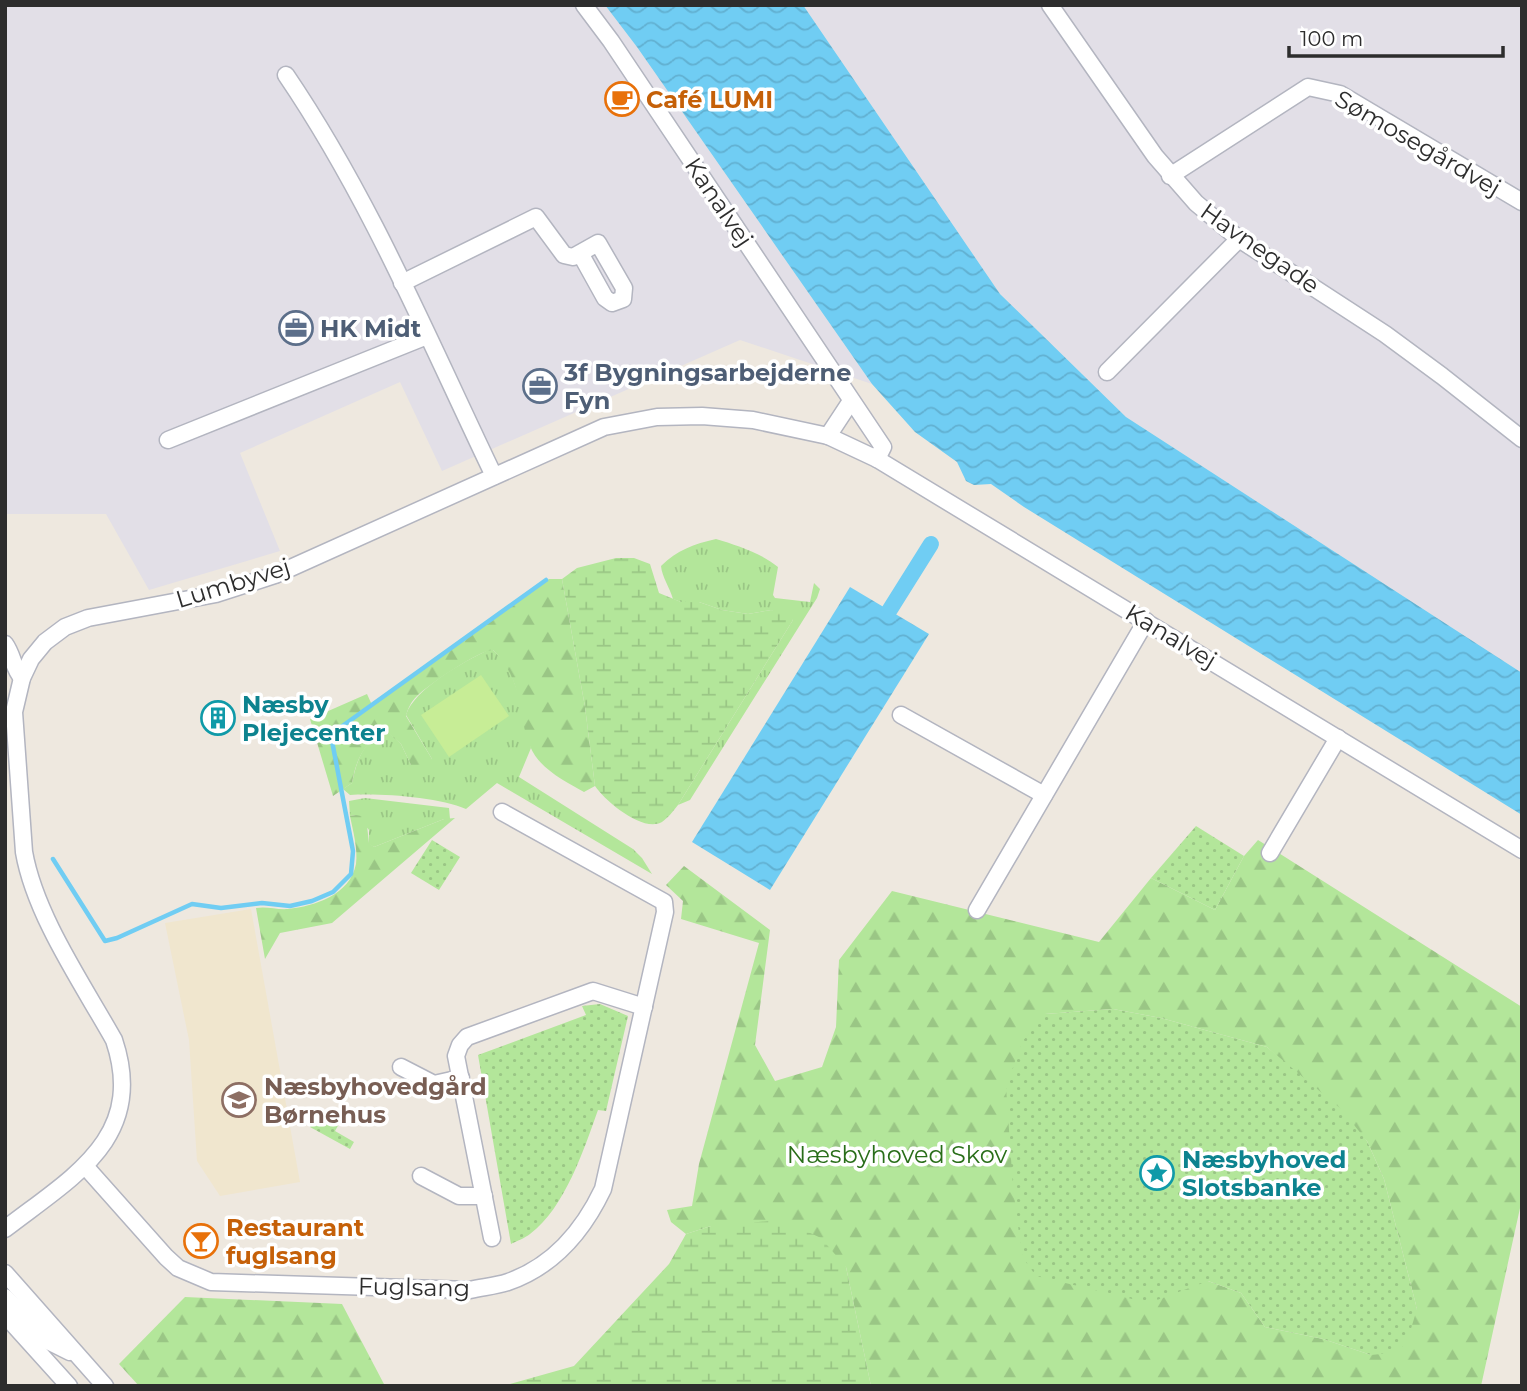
<svg xmlns="http://www.w3.org/2000/svg" width="1527" height="1391" viewBox="0 0 1527 1391" font-family="Montserrat,sans-serif">
	<style>
		.industrial { fill: #e2dfe7 }
		.education { fill: #f0e6ce }
		.grass { fill: url(#grass-tufts) }
		.forest { fill: url(#forest-firs); fill-rule: evenodd }
		.wetland { fill: url(#wetland-marsh) }
		.park { fill: url(#park-dots) }
		.pitch { fill: #c7ed96 }
		.water { fill: url(#water-waves) }
		.lines { fill: none; stroke-linecap: round; stroke-linejoin: round }
		.stream { stroke: #70cdf3; stroke-width: 4.5 }
		.canal { stroke: #70cdf3; stroke-width: 16 }
		.minor-casing { stroke: #b3b5c0; stroke-width: 19 }
		.minor { stroke: #fff; stroke-width: 16 }
		.labels { text-anchor: middle; dominant-baseline: central; stroke-width: 7; stroke-linejoin: round; paint-order: stroke }
		.food-label { font-size: 24px; font-weight: bold; fill: #c56008; stroke: #fff; text-anchor: start }
		.street-label { font-size: 24px; fill: #2d2d2d; stroke: #fff }
		.service-label { font-size: 24px; font-weight: bold; fill: #4e5e75; stroke: #fff; text-anchor: start }
		.culture-label { font-size: 24px; font-weight: bold; fill: #0d838f; stroke: #fff; text-anchor: start }
		.education-label { font-size: 24px; font-weight: bold; fill: #785e54; stroke: #fff; text-anchor: start }
		.park-label { font-size: 24px; fill: #296e19; stroke: #fff }
	</style>
	<defs>
		<pattern id="grass-tufts" width="24" height="20" patternUnits="userSpaceOnUse" patternTransform="scale(1.75)"><rect width="24" height="20" fill="#b3e69a"/><path d="M3 7l-1-3M5 7V3M7 7l1-3M15 17l-1-3M17 17v-4M19 17l1-3" fill="none" stroke="#9ac685"/></pattern>
		<pattern id="forest-firs" width="22" height="20" patternUnits="userSpaceOnUse" patternTransform="scale(1.75)"><rect width="22" height="20" fill="#b3e69a"/><path d="M5 1l3.5 6h-7zM16 11l3.5 6h-7z" fill="#9ac685"/></pattern>
		<pattern id="wetland-marsh" width="20" height="14" patternUnits="userSpaceOnUse" patternTransform="scale(1.75)"><rect width="20" height="14" fill="#b3e69a"/><path d="M1 5h8M5 5V1M11 12h8M15 12V8" fill="none" stroke="#9ac685"/></pattern>
		<pattern id="park-dots" width="8" height="8" patternUnits="userSpaceOnUse" patternTransform="scale(1.75)"><rect width="8" height="8" fill="#b3e69a"/><path d="M2 2h.1M6 6h.1" fill="none" stroke="#9ac685" stroke-width="1.8" stroke-linecap="round"/></pattern>
		<pattern id="water-waves" width="16" height="10" patternUnits="userSpaceOnUse" patternTransform="scale(1.75)"><rect width="16" height="10" fill="#70cdf3"/><path d="M0 5q4-4 8 0t8 0" fill="none" stroke="#61b0d1"/></pattern>
	</defs>
	<rect width="100%" height="100%" fill="#eee8df"/>
	<g class="industrial">
		<polygon points="5,5 605,5 637,47 872,384 740,340 442,471 400,382 240,453 280,551 149,590 106,514 5,514"/>
		<polygon points="803,5 1522,5 1522,673 1126,417 1000,294"/>
	</g>
	<polygon class="education" points="251,909 300,1182 220,1196 197,1161 189,1040 165,923"/>
	<g class="grass">
		<path d="M 716,539 C 736,545 761,553 778,567 L 773,595 L 775,598 L 810,602 L 814,583 L 820,589 L 817,598 L 690,800 L 678,805 L 793,620 L 771,610 L 748,614 L 722,610 L 699,602 L 681,602 L 673,599 C 670,588 662,577 661,566 C 677,550 694,544 716,539 Z"/>
		<path d="M 488,650 L 493,650 L 504,661 L 512,676 L 519,696 L 531,748 L 519,777 L 633,849 L 642,858 L 652,874 L 497,783 L 466,809 C 439,797 380,793 350,795 L 343,789 L 352,783 C 357,759 363,741 387,731 L 401,744 L 411,765 L 432,759 L 406,715 C 414,689 463,662 488,650 Z"/>
		<polygon points="365,798 449,808 450,819 444,819 374,847 369,844 369,830 356,815 350,816 349,801"/>
	</g>
	<g class="forest">
		<path d="M 549,579 L 562,579 L 585,707 L 595,786 L 584,792 C 565,781 539,769 530,746 C 516,710 524,681 493,650 C 479,650 428,685 417,696 C 411,702 408,708 406,716 L 432,759 L 429,765 L 417,769 L 411,765 L 401,744 L 387,732 C 364,741 356,760 352,783 L 333,796 L 310,719 L 367,694 L 372,705 Z"/>
		<path d="M 356,815 L 366,817 L 369,843 L 374,847 L 444,819 L 455,818 L 332,923 L 280,933 L 265,959 L 256,908 C 267,906 277,910 288,909 C 315,906 350,895 356,864 C 358,849 353,831 350,816 Z"/>
		<path d="M 1258,840 L 1522,1007 L 1522,1199 L 1481,1386 L 871,1386 L 846,1267 L 711,1226 L 686,1234 L 671,1222 L 667,1210 L 692,1206 L 699,1164 L 759,943 L 681,919 L 683,901 L 666,885 L 684,866 L 770,930 L 755,1045 L 775,1081 L 822,1067 L 836,1027 L 839,960 L 892,891 L 1099,942 L 1151,878 L 1215,910 L 1244,856 ZM 1113,1009 L 1161,1018 L 1267,1047 L 1367,1141 L 1384,1179 L 1417,1309 L 1371,1355 L 1323,1339 L 1265,1327 L 1241,1293 L 1208,1281 L 1045,1014 Z"/>
		<polygon points="185,1297 342,1304 385,1386 139,1386 119,1364"/>
	</g>
	<g class="wetland">
		<path d="M 616,558 L 634,558 L 650,564 L 659,593 L 681,602 L 699,602 L 722,610 L 748,614 L 771,610 L 788,613 L 793,620 L 678,805 C 674,810 668,818 662,822 C 643,833 605,801 595,786 L 585,707 L 562,579 L 577,568 Z"/>
		<polygon points="782,1220 821,1238 846,1267 871,1386 385,1386 510,1384 574,1366 669,1264 686,1234 711,1226"/>
	</g>
	<g class="park">
		<polygon points="1196,826 1244,856 1215,910 1151,878"/>
		<polygon points="432,840 460,857 439,890 411,873"/>
		<path d="M 600,1004 L 628,1016 L 606,1111 L 598,1110 C 584,1149 565,1208 530,1234 C 525,1238 517,1241 511,1244 L 478,1055 L 586,1015 L 582,1006 Z"/>
		<polygon points="1113,1009 1161,1018 1267,1047 1341,1109 1367,1141 1384,1179 1417,1309 1406,1345 1381,1354 1371,1355 1323,1339 1265,1327 1241,1293 1208,1281 1149,1303 1036,1276 1023,1258 1020,1241 1013,1187 1006,1087 1022,1042 1045,1014"/>
		<polygon points="318,1113 339,1124 335,1131 354,1142 350,1149 310,1127"/>
	</g>
	<polygon class="pitch" points="481,675 509,716 449,757 421,715"/>
	<g class="water">
		<polygon points="605,5 803,5 1000,294 1126,417 1522,673 1522,815 1024,507 991,484 974,485 966,481 957,462 915,432 872,384 637,47"/>
		<polygon points="850,587 929,634 770,890 692,842"/>
	</g>
	<g class="lines">
		<polyline class="stream" points="53,859 105,941 117,938 192,904 221,908 262,903 290,906 312,901 333,892 351,874 353,851 332,741 341,727 546,580"/>
		<polyline class="canal" points="889,611 931,544"/>
		<g class="minor-casing">
			<g id="minor">
				<polyline points="584,5 611,41 883,447 877,459"/>
				<polyline points="1050,5 1155,156 1196,203 1239,239 1385,334 1442,376 1522,439"/>
				<path d="M 286,75 C 371,200 429,341 494,476"/>
				<polyline points="1170,176 1308,87 1340,94 1522,202"/>
				<polyline points="402,283 536,217 564,255 573,257 598,243 624,288 623,299 612,303 605,298 580,253"/>
				<polyline points="1107,372 1239,239"/>
				<polyline points="828,436 851,401"/>
				<polyline points="168,440 427,336"/>
				<path d="M 5,644 C 13,655 13,668 22,678"/>
				<polyline points="901,715 1044,795"/>
				<polyline points="1270,853 1338,738"/>
				<polyline points="977,910 1146,621"/>
				<polyline points="401,1067 434,1084 461,1078"/>
				<path d="M 85,1166 L 166,1257 L 178,1268 L 211,1282 L 470,1290 C 483,1287 496,1286 508,1282 C 554,1266 583,1231 603,1189 L 665,912 L 664,902 L 502,812"/>
				<polyline points="421,1176 459,1196 484,1196"/>
				<path d="M 5,1229 C 72,1177 147,1138 114,1040 C 82,983 35,915 24,852 L 14,712 L 22,678 L 31,659 L 45,642 L 65,627 L 88,618 L 216,594 L 275,575 L 604,427 L 657,417 L 702,416 L 753,420 L 828,436 L 877,459 L 1522,850"/>
				<polyline points="492,1238 456,1056 460,1045 467,1037 593,991 644,1007"/>
				<polyline points="5,1273 105,1386"/>
				<polyline points="5,1297 46,1340 70,1352"/>
				<polyline points="5,1315 69,1386"/>
			</g>
		</g>
		<use href="#minor" class="minor"/>
	</g>
	<defs>
		<g id="cafe-ring" transform="scale(1.75)"><circle r="9.5" fill="#fff" stroke="#e8710a" stroke-width="1.5"/><path d="M-5.5-4.5H6V0H3Q3 3.5 0 3.5H-2.5Q-5.5 3.5-5.5 0ZM3-3.2v2h1.7v-2ZM-6 4.5H4V6H-6Z" fill="#e8710a"/></g>
		<g id="office-ring" transform="scale(1.75)"><circle r="9.5" fill="#fff" stroke="#5c6f8a" stroke-width="1.5"/><path d="M-6-3h4V-5.5h4V-3h4V5H-6ZM-1-4.5V-3h2v-1.5ZM-6 0V1H6V0Z" fill="#5c6f8a"/></g>
		<g id="building-ring" transform="scale(1.75)"><circle r="9.5" fill="#fff" stroke="#0f9aa8" stroke-width="1.5"/><path d="M-4-6H4V6H1V3H-1V6H-4ZM-2.5-4.3h1.7v1.8h-1.7ZM.8-4.3h1.7v1.8H.8ZM-2.5-1h1.7V.8h-1.7ZM.8-1h1.7V.8H.8Z" fill="#0f9aa8"/></g>
		<g id="school-ring" transform="scale(1.75)"><circle r="9.5" fill="#fff" stroke="#8d6e63" stroke-width="1.5"/><path d="M0-5L7-2L0 1L-7-2ZM-4 1L0 2.5L4 1V4Q0 6-4 4Z" fill="#8d6e63"/></g>
		<g id="sight-ring" transform="scale(1.75)"><circle r="9.5" fill="#fff" stroke="#0f9aa8" stroke-width="1.5"/><path d="M0-6L1.8-2.2L6-1.7L2.9 1.2L3.7 5.4L0 3.3L-3.7 5.4L-2.9 1.2L-6-1.7L-1.8-2.2Z" fill="#0f9aa8"/></g>
		<g id="bar-ring" transform="scale(1.75)"><circle r="9.5" fill="#fff" stroke="#e8710a" stroke-width="1.5"/><path d="M-6-5H6L.8 .8V4.5H3.5V6h-7V4.5H-.8V.8Z" fill="#e8710a"/></g>
	</defs>
	<g fill-rule="evenodd">
		<use href="#cafe-ring" x="622" y="99"/>
		<use href="#office-ring" x="296" y="328"/>
		<use href="#office-ring" x="540" y="386"/>
		<use href="#building-ring" x="218" y="718"/>
		<use href="#school-ring" x="239" y="1100"/>
		<use href="#sight-ring" x="1157" y="1173"/>
		<use href="#bar-ring" x="201" y="1241"/>
	</g>
	<g class="labels">
		<g class="food-label">
			<text x="646" y="99">Café LUMI</text>
			<text x="226" y="1227">Restaurant<tspan x="226" dy="28">fuglsang</tspan></text>
		</g>
		<g class="street-label">
			<text transform="translate(1418 143) rotate(30)">Sømosegårdvej</text>
			<text transform="translate(719 202) rotate(56)">Kanalvej</text>
			<text transform="translate(1260 248) rotate(35)">Havnegade</text>
			<text transform="translate(233 583) rotate(-17)">Lumbyvej</text>
			<text transform="translate(1171 636) rotate(31)">Kanalvej</text>
			<text transform="translate(414 1287) rotate(1)">Fuglsang</text>
		</g>
		<g class="service-label">
			<text x="320" y="328">HK Midt</text>
			<text x="564" y="372">3f Bygningsarbejderne<tspan x="564" dy="28">Fyn</tspan></text>
		</g>
		<g class="culture-label">
			<text x="242" y="704">Næsby<tspan x="242" dy="28">Plejecenter</tspan></text>
			<text x="1182" y="1159">Næsbyhoved<tspan x="1182" dy="28">Slotsbanke</tspan></text>
		</g>
		<g class="education-label">
			<text x="264" y="1086">Næsbyhovedgård<tspan x="264" dy="28">Børnehus</tspan></text>
		</g>
		<g class="park-label">
			<text x="897" y="1154">Næsbyhoved Skov</text>
		</g>
	</g>
	<rect width="1527" height="1391" fill="none" stroke="#2d2d2d" stroke-width="14"/>
	<path d="M1289 46v10h214v-10" fill="none" stroke="#2d2d2d" stroke-width="3.5"/>
	<text x="1300" y="46" font-size="21" fill="#2d2d2d" stroke="#ffffff" stroke-width="5" paint-order="stroke">100 m</text>
</svg>
